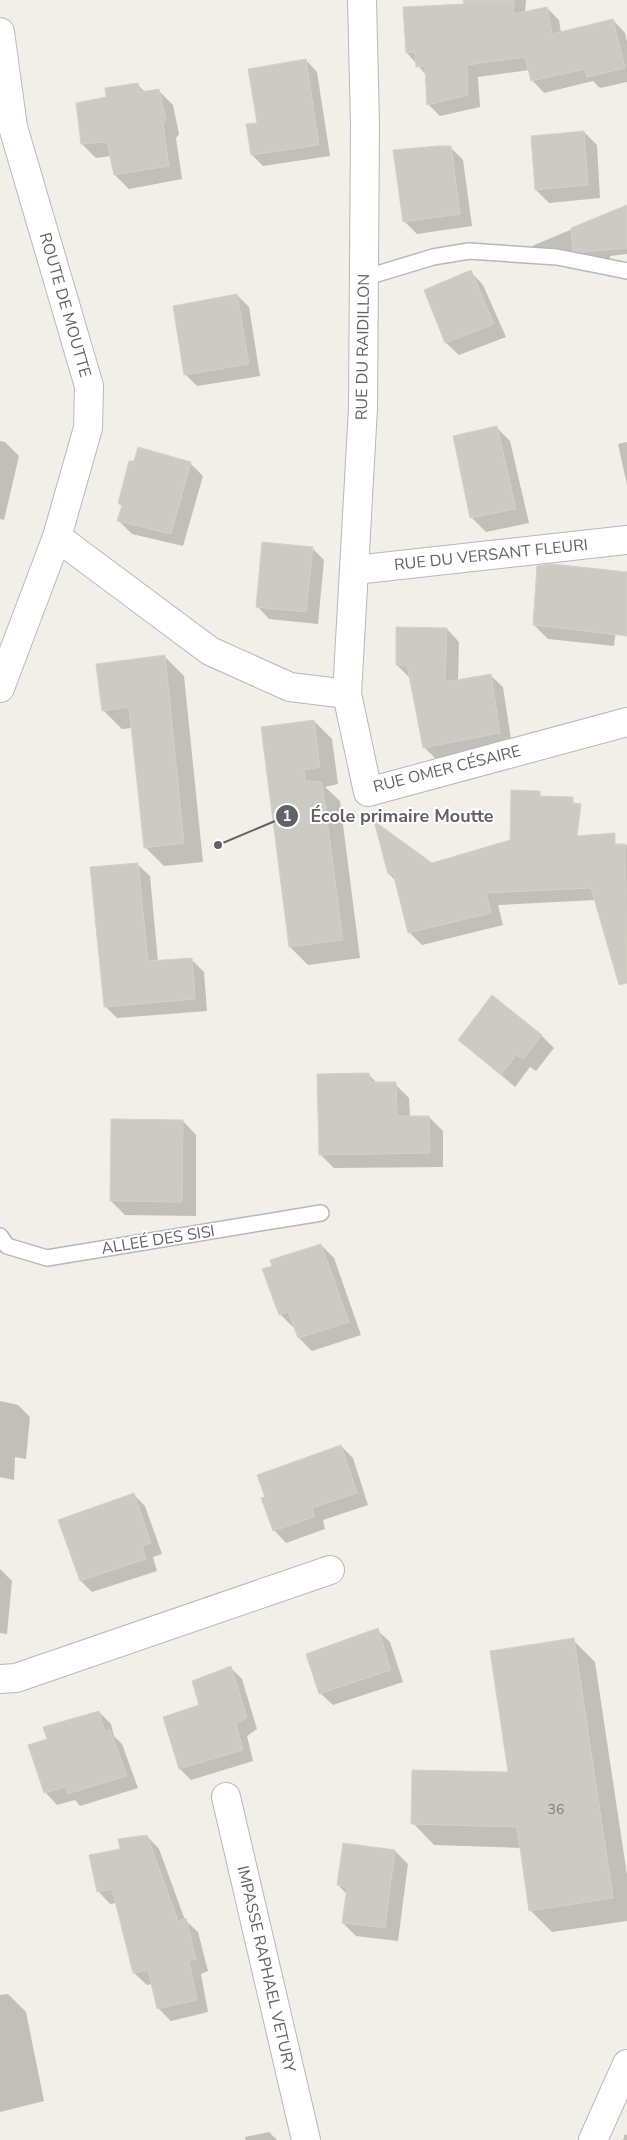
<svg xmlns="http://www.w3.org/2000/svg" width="627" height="2140" viewBox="0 0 627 2140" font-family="'Nunito Sans',sans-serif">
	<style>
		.shadow { fill: #0003 }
		.building { fill: #cccac5; stroke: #d6d1c6 }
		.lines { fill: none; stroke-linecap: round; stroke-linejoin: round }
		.lane-casing { stroke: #b5b8bc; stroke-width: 18 }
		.street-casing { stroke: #b5b8bc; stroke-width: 30 }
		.secondary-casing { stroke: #b6babf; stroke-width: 30 }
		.lane { stroke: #fff; stroke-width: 15 }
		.street { stroke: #fff; stroke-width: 28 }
		.secondary { stroke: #fff; stroke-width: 28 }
		.labels { text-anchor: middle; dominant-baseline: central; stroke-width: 4; stroke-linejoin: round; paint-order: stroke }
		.number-label { font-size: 14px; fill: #7a7d7f }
		.street-label { font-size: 16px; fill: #5f6368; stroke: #fff }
		.leader { fill: none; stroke: #5f6368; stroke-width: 2 }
		.callout-dot { fill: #5f6368; stroke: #fff; stroke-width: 2 }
		.mark-label { font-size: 15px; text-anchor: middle; font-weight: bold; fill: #fff }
		.callout-label { font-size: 18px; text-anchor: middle; font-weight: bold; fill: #5f6368; stroke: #fff; stroke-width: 4; stroke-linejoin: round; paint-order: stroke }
	</style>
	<rect width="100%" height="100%" fill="#f1efe8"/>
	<g class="shadow">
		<polygon points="465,0 526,0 525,13 547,8 559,20 561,33 613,20 625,33 627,42 627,82 600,88 593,81 544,93 532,80 529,70 478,77 480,107 440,116 428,104 427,76 407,53 465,5"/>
		<polygon points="306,60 317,72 330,156 263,166 252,155 258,124"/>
		<polygon points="137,84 146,93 159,91 173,105 179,134 176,138 182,179 129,189 115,175 111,156 96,158 82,144 107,98"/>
		<polygon points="584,132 597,145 600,198 549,203 536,190"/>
		<polygon points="450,147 463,160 472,226 417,234 404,221"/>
		<polygon points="627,206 627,254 610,256 610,261 541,256 532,246"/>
		<polygon points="471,272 483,285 506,337 459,355 446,343"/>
		<polygon points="237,295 249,307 260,376 197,386 185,374"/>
		<polygon points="496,427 510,441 529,523 486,532 472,518 454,437"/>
		<polygon points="0,441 5,442 19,456 4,520 0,519"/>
		<polygon points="627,442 627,485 618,444"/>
		<polygon points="190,463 203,476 183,546 132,534 119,521 123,507 119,503"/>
		<polygon points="312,548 324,560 318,624 269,619 257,606"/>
		<polygon points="552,565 627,573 627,629 617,621 614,646 548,639 534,625"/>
		<polygon points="447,629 459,642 458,681 490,675 503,687 512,746 437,760 424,747 409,677 397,665"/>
		<polygon points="165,657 184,676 203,862 164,866 145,847 132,728 122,729 103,710"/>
		<polygon points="314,721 332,739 338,784 325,787 340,801 360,958 308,965 290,947 263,728"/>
		<polygon points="627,845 627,959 622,961 596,900 498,905 503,925 422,945 409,932 396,881 389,874 431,865 496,846"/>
		<polygon points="137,864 150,876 158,962 191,959 204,972 207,1011 117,1018 105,1006"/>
		<polygon points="541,1035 554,1048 536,1071 530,1067 515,1087 460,1040"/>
		<polygon points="369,1075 378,1084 395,1084 409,1098 410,1117 429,1117 443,1131 443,1167 334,1168 320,1154"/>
		<polygon points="183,1121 196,1135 196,1216 125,1215 111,1201"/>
		<polygon points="321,1245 334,1258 361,1335 312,1351 299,1338 295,1327 293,1327 280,1314"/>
		<polygon points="0,1401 18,1405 30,1417 26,1459 15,1457 14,1480 0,1477"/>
		<polygon points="341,1446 353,1458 368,1505 323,1520 325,1529 286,1543 274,1530"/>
		<polygon points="134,1495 145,1506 162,1554 153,1557 157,1571 92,1592 81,1581"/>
		<polygon points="0,1569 12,1581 7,1634 0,1633"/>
		<polygon points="377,1630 390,1642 403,1682 333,1705 320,1693"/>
		<polygon points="573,1640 595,1662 627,1875 627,1921 552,1932 530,1910 521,1848 434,1845 413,1823 510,1773"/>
		<polygon points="231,1668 242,1679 257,1729 247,1736 253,1761 191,1780 180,1769 201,1706"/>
		<polygon points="99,1712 111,1724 114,1736 122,1744 138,1788 80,1806 75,1800 57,1805 45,1792 49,1739"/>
		<polygon points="147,1836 159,1849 185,1920 198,1932 208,1971 201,1974 208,2012 171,2021 158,2008 152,1984 147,1985 134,1973 117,1903 110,1904 98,1891 122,1850"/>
		<polygon points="395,1851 408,1864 398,1941 356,1936 343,1923 347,1894 338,1885"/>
		<polygon points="8,1994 26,2012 44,2101 0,2112 0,1995"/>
		<polygon points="269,2132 277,2140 246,2140 245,2137"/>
		<polygon points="625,2134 627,2135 627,2140 623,2140"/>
	</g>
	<g class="building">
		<polygon points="463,0 514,0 513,14 547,7 552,34 613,19 625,68 587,77 585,69 531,81 525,57 467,65 468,95 427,105 425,66 416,67 415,52 406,53 403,7 464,4"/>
		<polygon points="306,59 319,145 251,155 246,124 257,123 248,69"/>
		<polygon points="138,83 140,92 159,89 166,120 163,124 169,166 114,175 107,142 81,144 76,103 106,97 105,88"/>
		<polygon points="584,131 588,185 535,190 531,136"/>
		<polygon points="438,146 451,146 460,214 403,222 393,150"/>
		<polygon points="627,205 627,248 582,252 573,251 571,228"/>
		<polygon points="471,270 494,324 445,343 424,290"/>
		<polygon points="237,294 249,364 184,375 173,306"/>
		<polygon points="497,426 516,509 470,518 453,436"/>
		<polygon points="138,447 191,462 171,534 117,521 122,505 118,503 129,461 134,461"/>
		<polygon points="262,542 313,547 306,612 256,607"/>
		<polygon points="552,564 627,572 627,636 533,625 537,566"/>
		<polygon points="396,627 447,628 445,682 491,674 500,733 423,748 407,665 396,665"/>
		<polygon points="165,655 184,843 144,848 129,707 102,711 96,664"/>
		<polygon points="314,720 320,767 304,770 305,781 322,782 343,940 289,947 261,727"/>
		<polygon points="511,790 540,791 540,796 573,797 573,803 581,804 577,836 615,833 615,844 625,844 627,983 619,985 591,888 486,893 491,913 408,933 393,873 388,874 374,821 432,863 510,840"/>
		<polygon points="138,863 148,961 192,958 195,999 104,1007 90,867"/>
		<polygon points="492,995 542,1035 523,1059 516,1055 501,1075 458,1040"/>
		<polygon points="369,1073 370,1082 396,1082 397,1116 429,1116 430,1153 319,1155 317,1074"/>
		<polygon points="111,1119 183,1120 182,1202 110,1201"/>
		<polygon points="321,1244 349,1322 298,1338 288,1312 279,1315 262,1269 272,1266 270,1260"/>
		<polygon points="341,1445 357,1493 312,1508 314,1517 273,1531 261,1498 265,1497 257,1475"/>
		<polygon points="134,1493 151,1543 142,1546 146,1559 80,1581 58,1520"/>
		<polygon points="378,1628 391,1670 319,1694 306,1654"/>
		<polygon points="574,1638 613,1898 529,1911 517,1827 411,1824 412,1770 508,1772 490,1651"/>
		<polygon points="231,1666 247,1717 236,1724 243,1750 179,1769 163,1717 199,1705 192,1681"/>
		<polygon points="99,1711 105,1732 110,1730 127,1776 67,1794 65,1787 44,1793 28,1745 47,1739 43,1727"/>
		<polygon points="147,1835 178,1921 186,1918 196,1959 189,1961 197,2000 157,2009 148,1970 133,1973 112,1889 97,1892 89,1855 120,1849 118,1839"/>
		<polygon points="343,1843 395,1850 385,1928 342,1923 347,1887 337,1885"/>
	</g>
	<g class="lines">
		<g class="lane-casing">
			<g id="lane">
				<polyline points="364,278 433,257 469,251 557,257 627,271"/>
				<polyline points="0,1236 7,1246 47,1258 321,1213"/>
			</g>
		</g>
		<g class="street-casing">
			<g id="street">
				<polyline points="57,537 210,651 290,687 347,694 368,792 627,722"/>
				<polyline points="355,570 627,540"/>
				<polyline points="347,694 363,408 365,124 362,0"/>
				<polyline points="0,1679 16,1678 330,1570"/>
				<polyline points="226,1797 306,2140"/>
			</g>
		</g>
		<g class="secondary-casing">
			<g id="secondary">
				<polyline points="0,32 13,127 89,386 88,428 57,537 0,688"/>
				<polyline points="593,2140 627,2064"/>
			</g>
		</g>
		<use href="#lane" class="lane"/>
		<use href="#street" class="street"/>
		<use href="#secondary" class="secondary"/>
	</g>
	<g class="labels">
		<g class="number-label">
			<text x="556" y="1809">36</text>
		</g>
		<g class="street-label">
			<text transform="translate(65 305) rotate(74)">ROUTE DE MOUTTE</text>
			<text transform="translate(363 347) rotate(-89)">RUE DU RAIDILLON</text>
			<text transform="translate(491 555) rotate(-6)">RUE DU VERSANT FLEURI</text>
			<text transform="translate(447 769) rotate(-14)">RUE OMER CÉSAIRE</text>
			<text transform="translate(158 1240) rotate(-9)">ALLEÉ DES SISI</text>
			<text transform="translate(266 1969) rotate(77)">IMPASSE RAPHAEL VETURY</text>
		</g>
	</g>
	<path class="leader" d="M218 845L287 816"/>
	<g class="callout-dot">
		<circle cx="218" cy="845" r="5"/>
		<circle cx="287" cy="816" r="12"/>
	</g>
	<g class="mark-label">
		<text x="287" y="821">1</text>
	</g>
	<g class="callout-label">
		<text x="402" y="822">École primaire Moutte</text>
	</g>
</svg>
